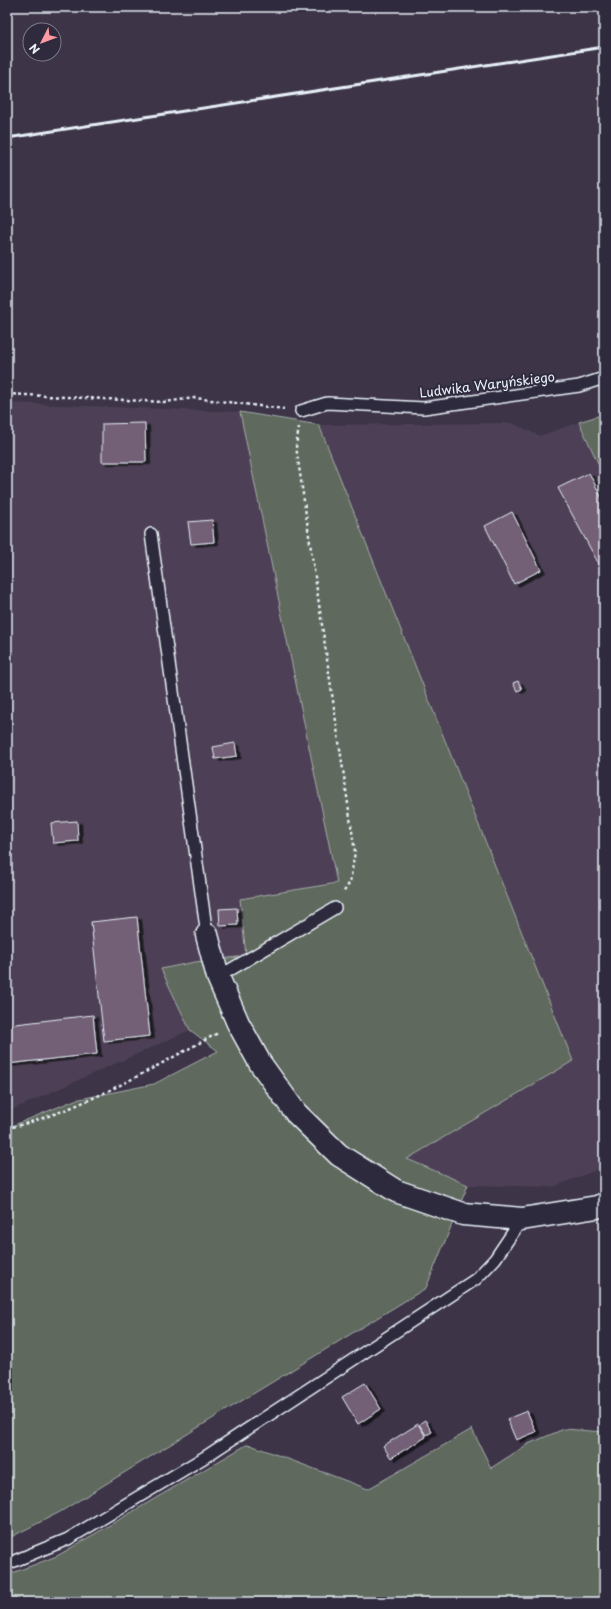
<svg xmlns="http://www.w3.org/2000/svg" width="611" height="1609" viewBox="0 0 611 1609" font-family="'Playpen Sans',sans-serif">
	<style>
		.built { fill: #4d4156 }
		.green { fill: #60695d; stroke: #a4adaa }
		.building { fill: #735e76; stroke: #e8f1f8; filter: url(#shadow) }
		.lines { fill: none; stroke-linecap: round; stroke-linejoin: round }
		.service-casing { stroke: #e8f1f8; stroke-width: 14 }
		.minor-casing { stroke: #e8f1f8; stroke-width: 25 }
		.path { stroke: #e8f1f8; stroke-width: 2.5; stroke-dasharray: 3 3; stroke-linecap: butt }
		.service { stroke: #2f2a3d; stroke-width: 11 }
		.minor { stroke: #2f2a3d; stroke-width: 22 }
		.rail { stroke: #e8f1f8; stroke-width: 3 }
		.labels { text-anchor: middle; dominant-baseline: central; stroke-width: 4; stroke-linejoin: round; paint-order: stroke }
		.street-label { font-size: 13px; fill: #e8f1f8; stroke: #2f2a3d }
	</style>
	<defs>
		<filter id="shadow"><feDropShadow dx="4.5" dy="2.5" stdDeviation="0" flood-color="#0009"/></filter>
	</defs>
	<rect width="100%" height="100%" fill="#3d3448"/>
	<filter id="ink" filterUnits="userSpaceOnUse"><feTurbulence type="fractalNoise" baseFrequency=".025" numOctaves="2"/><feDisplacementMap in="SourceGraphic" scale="8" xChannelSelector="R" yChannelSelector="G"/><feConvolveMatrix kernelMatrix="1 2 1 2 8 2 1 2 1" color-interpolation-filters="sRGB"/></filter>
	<g filter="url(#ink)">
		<g class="built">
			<polygon points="7,403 240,412 337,884 241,899 246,956 195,962 161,969 190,1030 7,1112"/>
			<polygon points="579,422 604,476 604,1167 553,1187 468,1185 406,1160 573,1061 319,425 512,423 540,436"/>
		</g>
		<g class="green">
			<polygon points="240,412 319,425 573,1061 407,1159 468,1185 426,1288 60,1512 7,1539 7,1128 75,1100 154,1084 218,1051 190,1030 161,969 195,962 246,956 240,899 337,883"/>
			<polygon points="604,414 604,476 579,422"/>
			<polygon points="472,1429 491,1468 528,1444 564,1429 604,1432 604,1602 7,1602 7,1575 57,1556 248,1444 368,1489"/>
		</g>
		<g class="building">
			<polygon points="145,423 146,462 102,462 102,424"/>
			<polygon points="589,473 604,502 604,574 558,488"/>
			<polygon points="512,512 541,570 514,584 485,526"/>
			<polygon points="212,520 214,542 191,544 188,522"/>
			<polygon points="518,681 522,689 517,691 513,683"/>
			<polygon points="235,743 237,756 215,759 213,747"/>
			<polygon points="77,821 78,841 53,843 51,823"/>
			<polygon points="237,908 238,925 220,926 219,909"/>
			<polygon points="137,917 150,1036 104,1041 91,922"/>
			<polygon points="93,1015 97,1054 7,1064 7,1025"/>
			<polygon points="365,1383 381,1409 358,1424 342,1397"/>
			<polygon points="527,1411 536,1432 516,1440 507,1419"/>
			<polygon points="425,1420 432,1432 426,1435 419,1424"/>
			<polygon points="418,1424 426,1437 391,1458 383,1446"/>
		</g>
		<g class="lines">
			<g class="service-casing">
				<g id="service">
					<polyline points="301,411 327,403 424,408 579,386 604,378"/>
					<polyline points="151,534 207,935"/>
					<polyline points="218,977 335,908"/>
					<polyline points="7,1564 68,1539 205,1457 476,1279 495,1259 522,1219"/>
				</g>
			</g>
			<g class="minor-casing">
				<polyline id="minor" points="207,935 218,977 238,1023 260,1063 296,1113 339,1155 396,1191 463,1214 522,1219 597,1207 604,1204"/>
			</g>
			<g class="path">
				<polyline points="7,394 164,402 195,398 284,409"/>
				<polyline points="299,427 296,446 355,852 350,882 343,893"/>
				<path d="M 7,1128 C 24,1125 40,1119 57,1113 C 113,1092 165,1061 218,1033"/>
			</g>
			<use href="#service" class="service"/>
			<use href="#minor" class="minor"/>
			<polyline class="rail" points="7,138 604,47"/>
		</g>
	</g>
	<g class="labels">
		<g class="street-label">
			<text transform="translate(487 384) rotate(-7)">Ludwika Waryńskiego</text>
		</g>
	</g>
	<rect width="611" height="1609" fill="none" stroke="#2f2a3d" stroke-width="24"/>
	<rect x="12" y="12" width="587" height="1585" fill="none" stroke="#e8f1f8" stroke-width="1.5" filter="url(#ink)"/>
	<g transform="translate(42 42) rotate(228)"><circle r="19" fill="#2f2a3d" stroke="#797a88"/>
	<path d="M0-3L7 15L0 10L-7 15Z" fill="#ff9aa2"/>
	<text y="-6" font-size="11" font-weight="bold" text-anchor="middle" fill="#e8f1f8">N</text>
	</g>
</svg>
